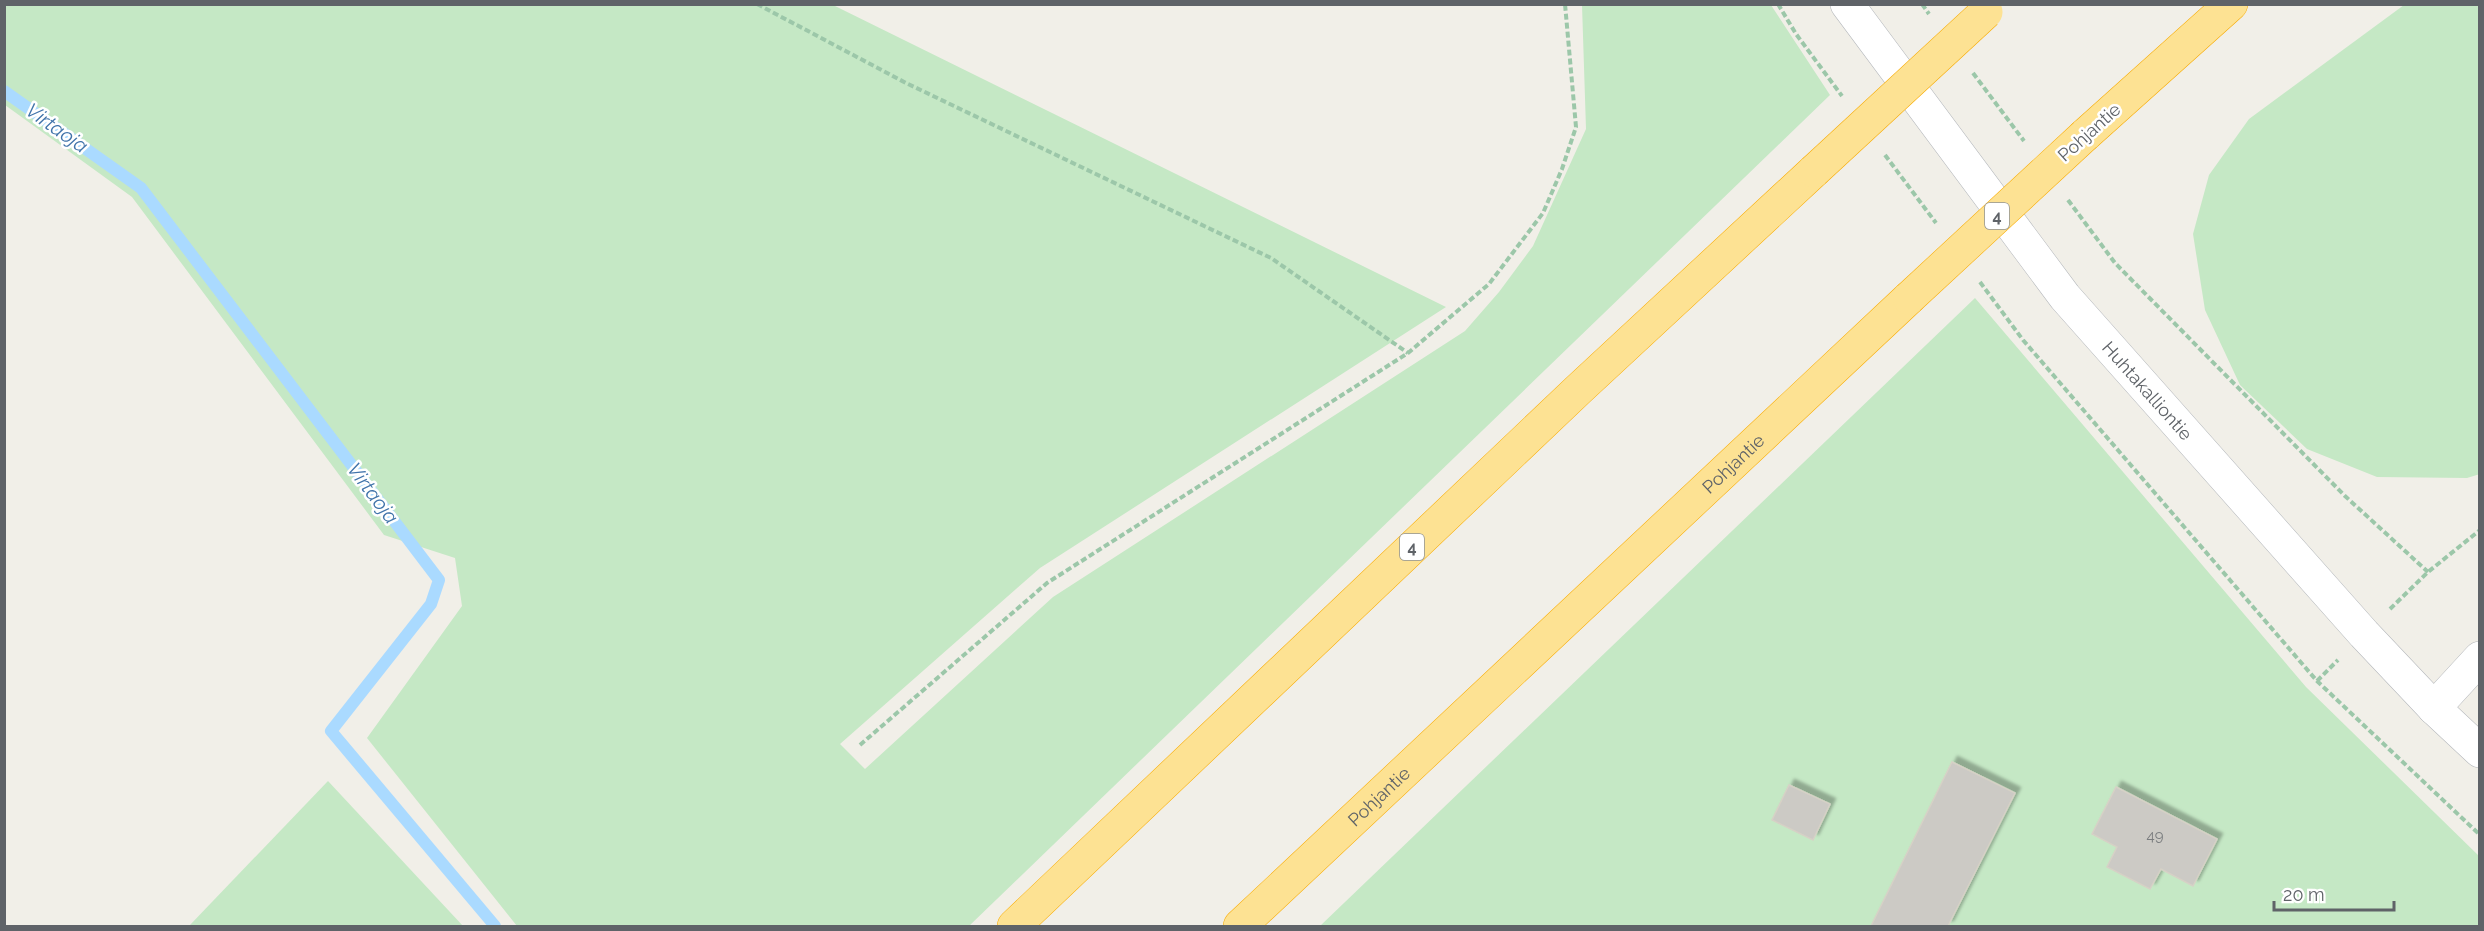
<svg xmlns="http://www.w3.org/2000/svg" width="2484" height="931" viewBox="0 0 2484 931" font-family="Raleway,sans-serif">
	<style>
		.green { fill: #c5e8c5 }
		.lines { fill: none; stroke-linecap: round; stroke-linejoin: round }
		.stream { stroke: #aadaff; stroke-width: 12 }
		.building { fill: #cccac5; stroke: #d6d1c6; stroke-width: 1.5; filter: url(#shadow) }
		.minor-casing { stroke: #b5b8bc; stroke-width: 34 }
		.highway-casing { stroke: #f9ab00; stroke-width: 34 }
		.path { stroke: #9cc7a9; stroke-width: 4; stroke-dasharray: 6 3; stroke-linecap: butt }
		.minor { stroke: #fff; stroke-width: 33 }
		.highway { stroke: #fde293; stroke-width: 33 }
		.highway-bridge-casing { stroke: #f9ab00; stroke-width: 34; stroke-linecap: butt }
		.highway-bridge { stroke: #fde293; stroke-width: 33 }
		.labels { text-anchor: middle; dominant-baseline: central; stroke-width: 5; stroke-linejoin: round; paint-order: stroke }
		.number-label { font-size: 15px; fill: #7a7d7f }
		.shield { fill: #fff; stroke: #8f9295; stroke-width: 1.5 }
		.shield-label { font-size: 16px; font-weight: bold; fill: #5f6368 }
		.street-label { font-size: 18px; fill: #5f6368; stroke: #fff }
		.water-label { font-size: 20px; font-style: italic; fill: #4174aa; stroke: #fff }
	</style>
	<defs>
		<filter id="shadow"><feDropShadow dx="5.5" dy="-5.5" stdDeviation="1.5" flood-color="#0004"/></filter>
	</defs>
	<rect width="100%" height="100%" fill="#f1efe8"/>
	<g class="green">
		<polygon points="5,4 833,5 1446,307 1040,568 840,744 865,769 1053,597 1465,331 1499,292 1533,246 1586,129 1582,5 1771,5 1830,95 969,926 517,926 367,738 462,606 455,558 384,535 132,197 5,105"/>
		<polygon points="2404,5 2479,5 2480,474 2467,478 2377,477 2307,449 2240,385 2205,310 2193,234 2209,175 2249,119"/>
		<polygon points="1975,298 2306,687 2479,856 2479,926 1320,926"/>
		<polygon points="328,781 463,926 189,926"/>
	</g>
	<g class="lines">
		<polyline class="stream" points="4,91 141,188 439,580 431,604 331,731 495,926"/>
	</g>
	<g class="building">
		<polygon points="1952,762 2015,793 1948,926 1871,926"/>
		<polygon points="1789,785 1830,804 1813,840 1772,820"/>
		<polygon points="2116,787 2217,839 2193,886 2161,869 2150,889 2107,867 2117,847 2092,834"/>
	</g>
	<g class="lines">
		<g class="minor-casing">
			<g id="minor">
				<path id="s1" d="M 1847,4 L 2065,297 L 2364,634 L 2434,708 L 2480,751"/>
				<polyline points="2434,708 2480,658"/>
			</g>
		</g>
		<g class="highway-casing">
			<g id="highway">
				<polyline points="2085,135 2231,4"/>
				<polyline points="1014,926 1579,389 1814,171"/>
				<path id="s2" d="M 1240,926 L 1909,298"/>
			</g>
		</g>
		<g class="path">
			<polyline points="757,4 906,83 1271,258 1408,353"/>
			<polyline points="1778,4 1796,34 1842,96"/>
			<polyline points="1922,4 1929,14"/>
			<polyline points="1973,73 2024,141"/>
			<polyline points="1885,155 1936,223"/>
			<polyline points="2068,200 2115,263 2345,496 2428,572"/>
			<polyline points="1980,282 2023,340 2317,681 2480,835"/>
			<polyline points="2390,609 2428,572 2480,530"/>
			<polyline points="2317,681 2338,660"/>
			<polyline points="860,745 1047,583 1408,353 1489,284 1543,213 1562,169 1576,127 1565,4"/>
		</g>
		<use href="#minor" class="minor"/>
		<use href="#highway" class="highway"/>
		<g class="highway-bridge-casing">
			<g id="highway-bridge">
				<polyline points="1814,171 1986,12"/>
				<polyline points="1909,298 2085,135"/>
			</g>
		</g>
		<use href="#highway-bridge" class="highway-bridge"/>
	</g>
	<g class="labels">
		<g class="number-label">
			<text x="2155" y="836">49</text>
		</g>
		<g class="shield">
			<rect x="1985" y="203" width="24" height="26" rx="4.5"/>
			<rect x="1400" y="534" width="24" height="26" rx="4.5"/>
		</g>
		<g class="shield-label">
			<text x="1997" y="216">4</text>
			<text x="1412" y="547">4</text>
		</g>
		<g class="street-label">
			<text transform="translate(2089 132) rotate(-42)">Pohjantie</text>
			<text stroke="none"><textPath href="#s1" startOffset="490">Huhtakalliontie</textPath></text>
			<text stroke="none"><textPath href="#s2" startOffset="676">Pohjantie</textPath></text>
			<text stroke="none"><textPath href="#s2" startOffset="190">Pohjantie</textPath></text>
		</g>
		<g class="water-label">
			<text transform="translate(57 128) rotate(35)">Virtaoja</text>
			<text transform="translate(373 493) rotate(53)">Virtaoja</text>
		</g>
	</g>
	<rect width="2484" height="931" fill="none" stroke="#5f6368" stroke-width="12"/>
	<path d="M2274 901v9h120v-9" fill="none" stroke="#5f6368" stroke-width="3"/>
	<text x="2283" y="901" font-size="18" fill="#5f6368" stroke="#ffffff" stroke-width="4.5" paint-order="stroke">20 m</text>
</svg>
